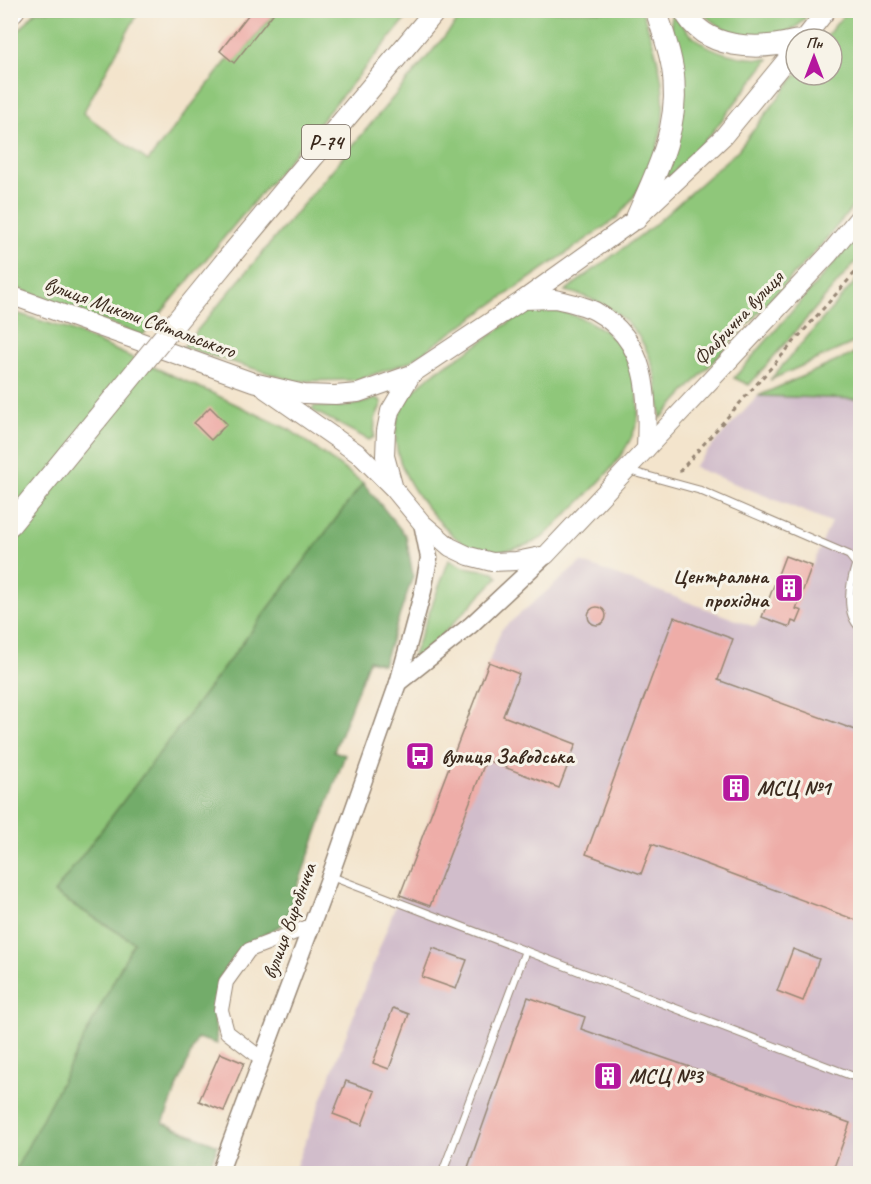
<svg xmlns="http://www.w3.org/2000/svg" width="871" height="1184" viewBox="0 0 871 1184" font-family="Caveat,sans-serif">
	<style>
		.industrial { fill: #d1bdcb }
		.green { fill: #8fc77a; stroke: #65784c; stroke-width: 1.5 }
		.forest { fill: #73ac6a; stroke: #576b44; stroke-width: 1.5 }
		.building { fill: #eeada8 }
		.lines { fill: none; stroke-linecap: round; stroke-linejoin: round }
		.service-casing { stroke: #978775; stroke-width: 9 }
		.minor-casing { stroke: #978775; stroke-width: 16 }
		.tertiary-casing { stroke: #978775; stroke-width: 19 }
		.secondary-casing { stroke: #978775; stroke-width: 20 }
		.primary-casing { stroke: #978775; stroke-width: 23 }
		.path { stroke: #978775; stroke-width: 3; stroke-dasharray: 4.5 4.5; stroke-linecap: butt }
		.service { stroke: #fff; stroke-width: 7 }
		.minor { stroke: #fff; stroke-width: 14 }
		.tertiary { stroke: #fff; stroke-width: 16 }
		.secondary { stroke: #fff; stroke-width: 18 }
		.primary { stroke: #fff; stroke-width: 21 }
		.primary-bridge-casing { stroke: #978775; stroke-width: 23; stroke-linecap: butt }
		.primary-bridge { stroke: #fff; stroke-width: 21 }
		.labels { text-anchor: middle; dominant-baseline: central; stroke-width: 6; stroke-linejoin: round; paint-order: stroke }
		.shield { fill: #f7f3e8; stroke: #73665b; stroke-width: 1.5 }
		.shield-label { font-size: 20px; font-weight: bold; fill: #3b2a1e }
		.street-label { font-size: 21px; fill: #3b2a1e; stroke: #f7f3e8 }
		.poi-label { font-size: 21px; font-weight: bold; fill: #3b2a1e; stroke: #f7f3e8; text-anchor: start }
	</style>
	<rect width="100%" height="100%" fill="#f7f3e8"/>
	<filter id="ink" filterUnits="userSpaceOnUse"><feTurbulence type="fractalNoise" baseFrequency=".0167" numOctaves="2"/><feDisplacementMap in="SourceGraphic" scale="12" xChannelSelector="R" yChannelSelector="G"/><feConvolveMatrix kernelMatrix="1 2 1 2 8 2 1 2 1" color-interpolation-filters="sRGB"/></filter>
	<filter id="wash" filterUnits="userSpaceOnUse"><feTurbulence type="fractalNoise" baseFrequency=".008" numOctaves="4" result="noise"/><feDisplacementMap in="SourceGraphic" scale="24" xChannelSelector="R" yChannelSelector="G"/><feGaussianBlur stdDeviation="1.35" result="paint"/><feColorMatrix in="noise" values="0 0 0 0 0 0 0 0 0 0 0 0 0 0 0 0 0 1.4 0 .05"/><feComposite in="paint" operator="in"/></filter>
	<g filter="url(#wash)">
		<rect width="100%" height="100%" fill="#f3e4cc"/>
		<polygon class="industrial" points="758,396 860,399 860,1173 293,1174 501,630 581,562 755,627 762,617 785,556 812,566 831,522 693,467"/>
		<g class="green">
			<polygon points="36,11 139,11 83,113 148,161 229,58 234,62 276,11 408,11 405,20 142,336 11,286 10,41"/>
			<path d="M 466,11 L 642,11 C 666,76 676,125 639,189 C 633,199 624,209 617,218 L 409,362 L 357,380 L 294,381 L 183,347 Z"/>
			<path d="M 701,11 L 810,11 C 806,16 801,24 795,28 C 763,46 724,36 701,11 Z"/>
			<path d="M 847,11 L 860,11 L 860,198 L 822,244 L 661,418 C 659,402 658,386 654,371 C 642,325 610,301 565,291 L 653,226 L 738,150 L 796,75 L 832,75 L 832,39 L 824,39 Z"/>
			<path d="M 673,13 C 680,21 687,33 696,39 C 717,54 744,59 769,59 L 711,134 L 662,184 L 674,156 L 681,122 L 671,22 Z"/>
			<polygon points="860,233 860,257 749,385 734,378"/>
			<polygon points="860,276 860,340 770,380"/>
			<path d="M 553,310 C 584,316 617,331 629,363 C 635,379 640,399 638,417 C 631,461 573,507 542,538 C 520,550 490,557 467,545 C 454,539 446,528 436,518 C 408,487 379,440 407,399 C 422,378 447,365 468,351 C 481,343 514,317 526,313 C 534,311 544,311 553,310 Z"/>
			<polygon points="10,311 70,330 212,393 290,430 363,483 54,893 134,942 14,1174 10,1173"/>
			<polygon points="860,351 860,399 758,396"/>
			<path d="M 375,399 L 379,399 L 382,403 L 375,419 L 374,437 L 369,440 L 312,410 L 314,406 C 336,408 354,407 375,399 Z"/>
			<polygon points="449,560 464,567 494,572 498,577 415,663 411,661"/>
		</g>
		<polygon class="forest" points="363,483 406,536 413,576 383,664 369,660 334,751 345,755 284,924 244,945 219,979 214,1012 217,1044 197,1038 163,1123 218,1145 207,1173 14,1173 134,942 54,893"/>
		<g id="blocks">
			<g class="building">
				<polygon points="252,10 276,10 234,63 220,51"/>
				<polygon points="210,407 227,424 211,440 194,423"/>
				<polygon points="785,556 812,566 796,609 802,611 797,623 792,621 790,627 762,617"/>
				<circle cx="597" cy="616" r="9"/>
				<polygon points="674,617 733,639 718,680 861,732 861,922 652,844 641,874 586,854"/>
				<polygon points="489,662 519,674 503,716 576,744 559,788 486,760 430,906 400,895"/>
				<polygon points="433,948 467,960 456,989 422,977"/>
				<polygon points="793,949 819,959 803,1001 777,991"/>
				<polygon points="528,997 585,1017 581,1029 850,1123 832,1173 466,1173"/>
				<polygon points="393,1008 409,1014 389,1069 373,1063"/>
				<polygon points="220,1053 244,1063 224,1111 199,1101"/>
				<polygon points="346,1081 375,1091 362,1125 333,1114"/>
			</g>
		</g>
	</g>
	<g filter="url(#ink)">
		<use href="#blocks" fill-opacity="0" stroke="#978775" stroke-width="1.5"/>
		<g class="lines">
			<g class="service-casing">
				<g id="service">
					<path d="M 630,471 L 699,490 L 849,555 L 856,564 C 850,583 844,613 860,628"/>
					<polyline points="330,876 860,1079"/>
					<polyline points="442,1174 525,952"/>
				</g>
			</g>
			<g class="minor-casing">
				<polyline id="minor" points="262,1059 227,1032 221,1010 226,982 249,950 311,926"/>
			</g>
			<g class="tertiary-casing">
				<g id="tertiary">
					<polyline points="398,683 471,625 546,555"/>
					<polyline points="219,1174 330,876 398,683 423,591 429,558 422,523"/>
				</g>
			</g>
			<g class="secondary-casing">
				<g id="secondary">
					<polyline points="10,17 16,10"/>
					<polyline points="804,39 827,10"/>
					<polyline points="10,295 253,382 304,394 335,395 358,393 412,374"/>
					<path d="M 555,299 C 569,302 583,305 595,311 C 649,341 648,395 646,449 L 546,555 L 516,561 L 492,562 L 469,556 L 450,547 L 422,523 L 394,489 L 385,456 L 386,431 L 390,411 L 412,374 L 523,300 Z"/>
					<polyline points="523,300 636,219 723,137 796,48"/>
					<polyline points="265,389 360,455 392,487"/>
					<polyline points="646,449 829,254 860,216"/>
				</g>
			</g>
			<g class="primary-casing">
				<g id="primary">
					<path d="M 684,10 C 704,51 759,50 796,41"/>
					<path d="M 636,219 C 655,175 678,132 674,82 C 673,59 663,33 656,10"/>
					<polyline points="225,262 436,10"/>
					<polyline points="10,525 97,419"/>
				</g>
			</g>
			<polyline class="path" points="679,472 860,267"/>
			<use href="#service" class="service"/>
			<use href="#minor" class="minor"/>
			<use href="#tertiary" class="tertiary"/>
			<use href="#secondary" class="secondary"/>
			<use href="#primary" class="primary"/>
			<g class="primary-bridge-casing">
				<polyline id="primary-bridge" points="97,419 225,262"/>
			</g>
			<use href="#primary-bridge" class="primary-bridge"/>
		</g>
	</g>
	<defs>
		<g id="building-square" transform="scale(1.5)"><rect x="-9" y="-9" width="18" height="18" rx="4" fill="#b5179e" stroke="#f7f3e8"/><path d="M-4-6H4V6H1V3H-1V6H-4ZM-2.5-4.3h1.7v1.8h-1.7ZM.8-4.3h1.7v1.8H.8ZM-2.5-1h1.7V.8h-1.7ZM.8-1h1.7V.8H.8Z" fill="#fff"/></g>
		<g id="bus-square" transform="scale(1.5)"><rect x="-9" y="-9" width="18" height="18" rx="4" fill="#b5179e" stroke="#f7f3e8"/><path d="M-5-6H5V4H4V6H2V4H-2V6H-4V4H-5ZM-3.5-4V0h7V-4ZM-3.5 1.2v1.5H-2V1.2ZM2 1.2v1.5H3.5V1.2Z" fill="#fff"/></g>
	</defs>
	<g fill-rule="evenodd">
		<use href="#building-square" x="789" y="588"/>
		<use href="#bus-square" x="420" y="756"/>
		<use href="#building-square" x="736" y="788"/>
		<use href="#building-square" x="608" y="1076"/>
	</g>
	<g class="labels">
		<rect class="shield" x="302" y="125" width="48" height="34" rx="4.5"/>
		<g class="shield-label">
			<text x="326" y="142">Р-74</text>
		</g>
		<g class="street-label">
			<text transform="translate(140 317) rotate(20)">вулиця Миколи Світальського</text>
			<text transform="translate(738 318) rotate(-47)">Фабрична вулиця</text>
			<text transform="translate(289 921) rotate(-70)">вулиця Виробнича</text>
		</g>
		<g class="poi-label">
			<text x="768" y="576" text-anchor="end">Центральна<tspan x="768" dy="24">прохідна</tspan></text>
			<text x="441" y="756">вулиця Заводська</text>
			<text x="757" y="788">МСЦ №1</text>
			<text x="629" y="1076">МСЦ №3</text>
		</g>
	</g>
	<rect width="871" height="1184" fill="none" stroke="#f7f3e8" stroke-width="36"/>
	<g transform="translate(814 57)"><circle r="28" fill="#f7f3e8" stroke="#aca397" stroke-width="1.5"/>
	<path d="M0-4.5L10 22L0 15L-10 22Z" fill="#b5179e"/>
	<text y="-9" font-size="16" font-weight="bold" text-anchor="middle" fill="#3b2a1e">Пн</text>
	</g>
</svg>
